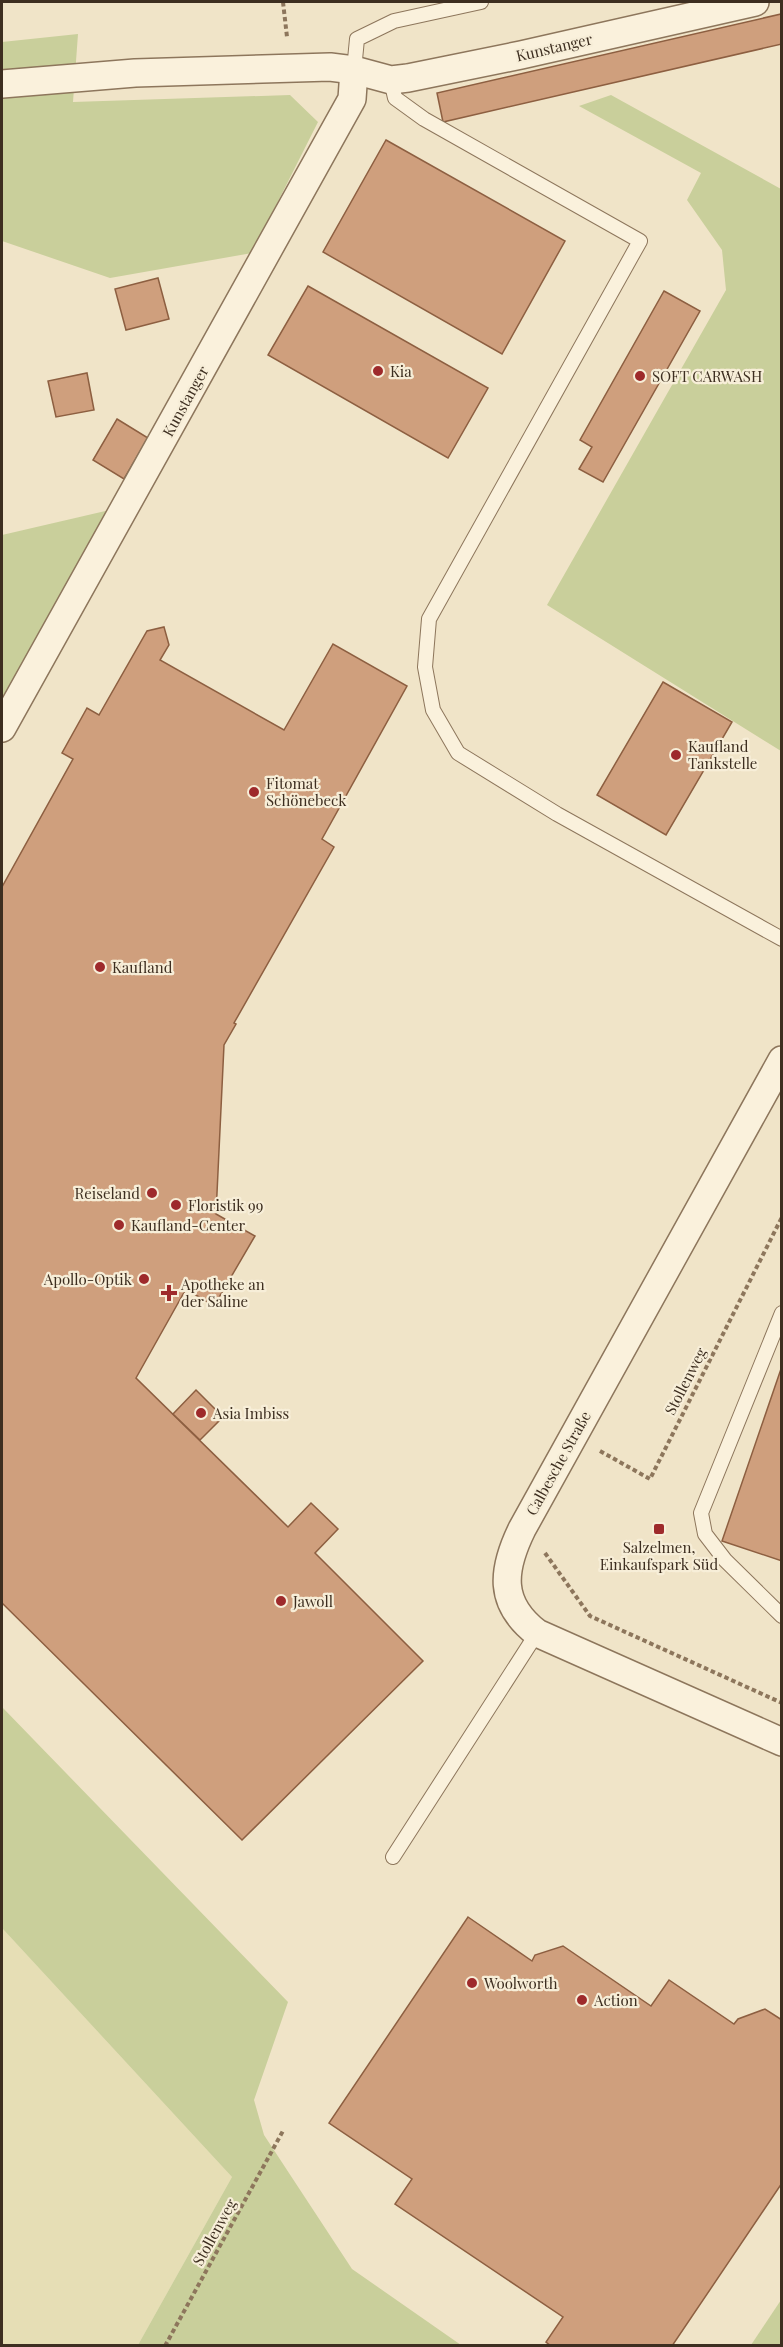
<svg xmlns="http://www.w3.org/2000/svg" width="783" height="2347" viewBox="0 0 783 2347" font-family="'Playfair Display',serif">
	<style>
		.farmland { fill: #e6deb5 }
		.green { fill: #c9cf9b }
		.building { fill: #cf9f7d; stroke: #8d5f41; stroke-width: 1.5 }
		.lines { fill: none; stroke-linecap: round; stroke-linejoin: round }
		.lane-casing { stroke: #8d765c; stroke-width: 16 }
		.street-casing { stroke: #8d765c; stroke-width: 30 }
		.path { stroke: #8d765c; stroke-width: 4; stroke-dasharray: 4.5 3; stroke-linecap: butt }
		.lane { stroke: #faf1dc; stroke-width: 14 }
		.street { stroke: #faf1dc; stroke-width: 27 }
		.poi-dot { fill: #9e2a2b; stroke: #f7eed8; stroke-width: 2 }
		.labels { text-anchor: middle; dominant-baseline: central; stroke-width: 4.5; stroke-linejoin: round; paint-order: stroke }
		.street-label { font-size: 15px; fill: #3d2e20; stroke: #f7eed8 }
		.poi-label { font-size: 15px; fill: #3d2e20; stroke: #f7eed8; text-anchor: start }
	</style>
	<rect width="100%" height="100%" fill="#f0e4c8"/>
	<polygon class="farmland" points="2,1928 232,2177 138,2345 2,2345"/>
	<g class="green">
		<polygon points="78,34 73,102 290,95 318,122 252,253 110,278 2,241 2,42"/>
		<polygon points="611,95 781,189 781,751 547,605 726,290 722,250 687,200 701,173 579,106"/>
		<polygon points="114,509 2,704 2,535"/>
		<polygon points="2,1707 288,2002 254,2100 264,2135 352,2269 461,2345 138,2345 232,2177 2,1928"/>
		<polygon points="781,2300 781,2345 751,2345"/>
	</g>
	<g class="building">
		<polygon points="781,14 782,44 443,122 437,93"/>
		<polygon points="386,140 565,241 502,354 323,252"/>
		<polygon points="158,278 169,319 126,330 115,289"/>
		<polygon points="308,286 488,388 448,458 268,355"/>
		<polygon points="664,291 700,311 603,482 579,469 592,447 580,440"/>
		<polygon points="87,373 94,410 56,417 48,381"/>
		<polygon points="117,419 148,438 124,479 93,460"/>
		<polygon points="164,627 169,645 160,660 284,730 333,644 407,686 322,839 334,847 234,1023 236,1024 224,1045 216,1214 255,1236 214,1306 186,1289 136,1378 288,1527 311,1503 338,1529 315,1553 423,1661 242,1840 2,1603 2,887 73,759 62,753 87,708 99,715 147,631"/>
		<polygon points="663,682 732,722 666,835 597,795"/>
		<polygon points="782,1366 782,1561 722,1541"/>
		<polygon points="196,1390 223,1417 200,1440 173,1414"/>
		<polygon points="468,1917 532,1961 535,1955 563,1946 651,2006 669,1980 734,2024 738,2019 765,2009 782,2020 782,2183 672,2346 551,2346 546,2342 563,2317 395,2204 412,2179 329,2123"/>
	</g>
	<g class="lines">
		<g class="lane-casing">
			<g id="lane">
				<polyline points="354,70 357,39 394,21 481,2"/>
				<polyline points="391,80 395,98 424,119 640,241 429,619 425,667 433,710 458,753 557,814 782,939"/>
				<polyline points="782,1313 701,1513 705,1534 725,1560 782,1616"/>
				<polyline points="393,1857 537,1633"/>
			</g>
		</g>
		<g class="street-casing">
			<g id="street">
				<polyline points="2,84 135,73 330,67 354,70 391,80 408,78 521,55 755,2"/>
				<polyline points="2,728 352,99 354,70"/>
				<path d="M 782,1060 L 522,1529 C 502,1570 498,1603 537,1633 L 782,1742"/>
			</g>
		</g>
		<g class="path">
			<polyline points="283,2 287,37"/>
			<polyline points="600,1451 650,1479 782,1217"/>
			<polyline points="545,1553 590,1616 782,1703"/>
			<polyline points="165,2346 284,2129"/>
		</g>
		<use href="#lane" class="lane"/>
		<use href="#street" class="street"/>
	</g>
	<g class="poi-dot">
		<circle cx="378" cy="371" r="6"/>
		<circle cx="640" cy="376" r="6"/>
		<circle cx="676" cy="755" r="6"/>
		<circle cx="254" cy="792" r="6"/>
		<circle cx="100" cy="967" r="6"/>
		<circle cx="152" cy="1193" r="6"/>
		<circle cx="176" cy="1205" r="6"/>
		<circle cx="119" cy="1225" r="6"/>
		<circle cx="144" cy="1279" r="6"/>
		<path d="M166 1284h6v6h6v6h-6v6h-6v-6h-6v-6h6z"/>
		<circle cx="201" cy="1413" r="6"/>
		<rect x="653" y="1523" width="12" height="12" rx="3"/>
		<circle cx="281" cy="1601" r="6"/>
		<circle cx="472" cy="1983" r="6"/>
		<circle cx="582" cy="2000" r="6"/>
	</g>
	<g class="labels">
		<g class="street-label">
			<text transform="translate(554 47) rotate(-13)">Kunstanger</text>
			<text transform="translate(185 401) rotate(-61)">Kunstanger</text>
			<text transform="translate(685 1381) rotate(-63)">Stollenweg</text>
			<text transform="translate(558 1463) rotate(-61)">Calbesche Straße</text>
			<text transform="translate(214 2232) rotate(-61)">Stollenweg</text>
		</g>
		<g class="poi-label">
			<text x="390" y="371">Kia</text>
			<text x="652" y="376">SOFT CARWASH</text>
			<text x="688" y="746">Kaufland<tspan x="688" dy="17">Tankstelle</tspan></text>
			<text x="266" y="783">Fitomat<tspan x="266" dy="17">Schönebeck</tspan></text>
			<text x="112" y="967">Kaufland</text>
			<text x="140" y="1193" text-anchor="end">Reiseland</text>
			<text x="188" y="1205">Floristik 99</text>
			<text x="131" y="1225">Kaufland-Center</text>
			<text x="132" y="1279" text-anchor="end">Apollo-Optik</text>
			<text x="181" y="1284">Apotheke an<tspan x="181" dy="17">der Saline</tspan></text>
			<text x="213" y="1413">Asia Imbiss</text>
			<text x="659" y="1547" text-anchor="middle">Salzelmen,<tspan x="659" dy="17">Einkaufspark Süd</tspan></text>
			<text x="293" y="1601">Jawoll</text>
			<text x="484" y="1983">Woolworth</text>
			<text x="594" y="2000">Action</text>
		</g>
	</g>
	<rect width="783" height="2347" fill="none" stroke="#3d2e20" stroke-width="6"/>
</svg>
